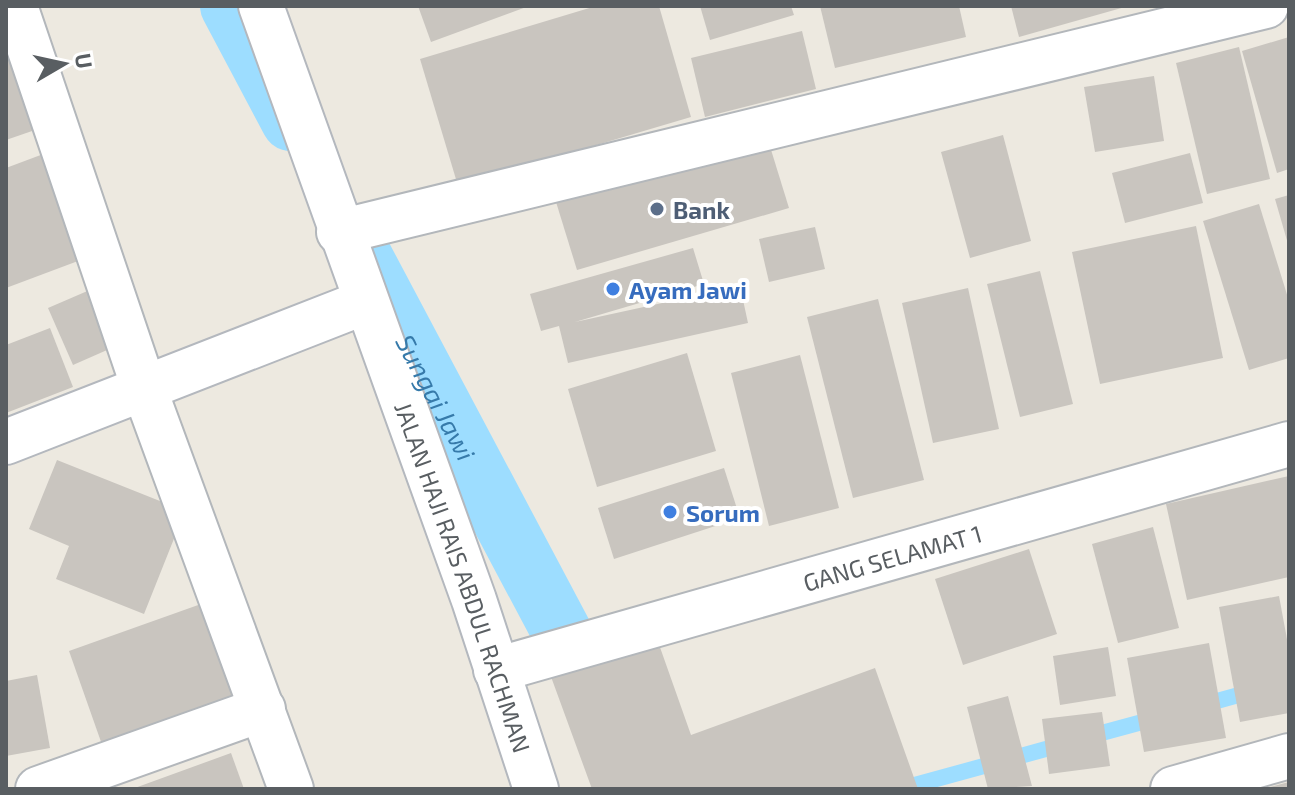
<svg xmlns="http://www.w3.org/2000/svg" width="1295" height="795" viewBox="0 0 1295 795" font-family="'Exo 2',sans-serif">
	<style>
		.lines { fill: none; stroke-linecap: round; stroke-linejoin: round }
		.stream { stroke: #9dddff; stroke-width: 16 }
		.canal { stroke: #9dddff; stroke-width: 60 }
		.building { fill: #c9c5bf }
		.street-casing { stroke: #b3b7bb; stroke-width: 48 }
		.secondary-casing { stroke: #b4b8be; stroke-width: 48 }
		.street { stroke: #fff; stroke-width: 44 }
		.secondary { stroke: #fff; stroke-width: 44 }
		.service-dot { fill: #5c6f8a; stroke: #fff; stroke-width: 3 }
		.shop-dot { fill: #3f7fe0; stroke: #fff; stroke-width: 3 }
		.labels { text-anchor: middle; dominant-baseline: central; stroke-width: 8; stroke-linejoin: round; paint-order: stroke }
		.service-label { font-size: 24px; font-weight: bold; fill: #4e5e75; stroke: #fff; text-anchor: start }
		.shop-label { font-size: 24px; font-weight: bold; fill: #366cbe; stroke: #fff; text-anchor: start }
		.street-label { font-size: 24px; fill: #595e62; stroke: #fff }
		.water-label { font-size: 26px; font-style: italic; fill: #367aaa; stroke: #fff }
	</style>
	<rect width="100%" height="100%" fill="#ede9e0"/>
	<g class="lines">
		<g class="stream">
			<polyline points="1199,706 1289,681"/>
			<polyline points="1087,737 1157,718"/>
			<polyline points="900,789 1064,744"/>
		</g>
		<g class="canal">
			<polyline points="230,6 291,121"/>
			<path id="s1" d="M 360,252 L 645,789"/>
		</g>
	</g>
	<g class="building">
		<polygon points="418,6 529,6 431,42"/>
		<polygon points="596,6 659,6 691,117 458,186 420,59"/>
		<polygon points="700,6 791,6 794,15 710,40"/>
		<polygon points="820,6 959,6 966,37 835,68"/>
		<polygon points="1011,6 1125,6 1125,7 1019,37"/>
		<polygon points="802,31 816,89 705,117 691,58"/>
		<polygon points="1289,37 1289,169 1277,173 1242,51"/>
		<polygon points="1239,47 1270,179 1207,194 1176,63"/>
		<polygon points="6,50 35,130 6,140"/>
		<polygon points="1154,76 1164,141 1095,152 1084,87"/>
		<polygon points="1003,135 1031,241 970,258 941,152"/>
		<polygon points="768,140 789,208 577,270 556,202"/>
		<polygon points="46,153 86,258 6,288 6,168"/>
		<polygon points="1190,153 1203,203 1125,223 1112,173"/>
		<polygon points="1289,195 1289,244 1288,244 1275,199"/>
		<polygon points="1259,204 1289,301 1289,358 1249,370 1203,221"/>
		<polygon points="1196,226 1223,358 1100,384 1072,252"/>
		<polygon points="815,227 825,269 769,282 759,239"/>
		<polygon points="693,248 704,284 575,322 740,286 748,323 568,363 559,326 541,331 530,294"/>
		<polygon points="1040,271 1073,404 1020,417 987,284"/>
		<polygon points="99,286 123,343 73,365 48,308"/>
		<polygon points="968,288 999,429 933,443 902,303"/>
		<polygon points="878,299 924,480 853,498 807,317"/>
		<polygon points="50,328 73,387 6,413 6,345"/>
		<polygon points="687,353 716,451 597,487 568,389"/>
		<polygon points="800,355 839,508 769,526 731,373"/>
		<polygon points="57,460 185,511 144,614 56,579 69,546 29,529"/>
		<polygon points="724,468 740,518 614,559 598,508"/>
		<polygon points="1289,476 1289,577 1187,600 1166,504"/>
		<polygon points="1153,527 1179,628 1118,643 1092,544"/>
		<polygon points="1029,549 1057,634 963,665 935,579"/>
		<polygon points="1279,596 1289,650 1289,713 1240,722 1219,607"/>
		<polygon points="201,604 237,710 106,756 69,651"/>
		<polygon points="656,636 691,735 875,668 918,789 592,789 550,674"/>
		<polygon points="1209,643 1226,738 1144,752 1127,658"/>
		<polygon points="1108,647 1116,696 1060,705 1053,656"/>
		<polygon points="37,675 50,748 6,756 6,681"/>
		<polygon points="1008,696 1032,786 988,789 967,707"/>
		<polygon points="1102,712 1110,766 1049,774 1042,719"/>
		<polygon points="231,753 244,789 132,789"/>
		<polygon points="1289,782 1289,789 1266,789 1266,788"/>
	</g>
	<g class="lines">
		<g class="street-casing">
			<g id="street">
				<polyline points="15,6 144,388 291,789"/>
				<polyline points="339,232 1266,6"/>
				<path id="s2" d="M 496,670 L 1289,444"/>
				<polyline points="38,789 263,709"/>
				<polyline points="1173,789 1289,756"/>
			</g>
		</g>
		<g class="secondary-casing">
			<g id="secondary">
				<path id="s3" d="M 261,6 L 474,600 L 536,789"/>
				<polyline points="6,442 365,302"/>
			</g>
		</g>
		<use href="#street" class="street"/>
		<use href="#secondary" class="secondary"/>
	</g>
	<circle class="service-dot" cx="657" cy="209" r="8"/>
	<g class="shop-dot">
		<circle cx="613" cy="289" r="8"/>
		<circle cx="670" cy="512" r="8"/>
	</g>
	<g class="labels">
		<g class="service-label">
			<text x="673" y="209">Bank</text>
		</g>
		<g class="shop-label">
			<text x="629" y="289">Ayam Jawi</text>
			<text x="686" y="512">Sorum</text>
		</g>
		<g class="street-label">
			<text stroke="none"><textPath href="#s2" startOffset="412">GANG SELAMAT 1</textPath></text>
			<text stroke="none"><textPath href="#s3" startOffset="606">JALAN HAJI RAIS ABDUL RACHMAN</textPath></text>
		</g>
		<g class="water-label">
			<text stroke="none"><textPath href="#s1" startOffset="164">Sungai Jawi</textPath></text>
		</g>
	</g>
	<rect width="1295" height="795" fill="none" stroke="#595e62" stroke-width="16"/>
	<g transform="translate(64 64) rotate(81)" stroke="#ffffff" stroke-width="6" paint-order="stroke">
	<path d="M0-6L14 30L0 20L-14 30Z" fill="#595e62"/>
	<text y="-12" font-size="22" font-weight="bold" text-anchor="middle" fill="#595e62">U</text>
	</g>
</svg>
